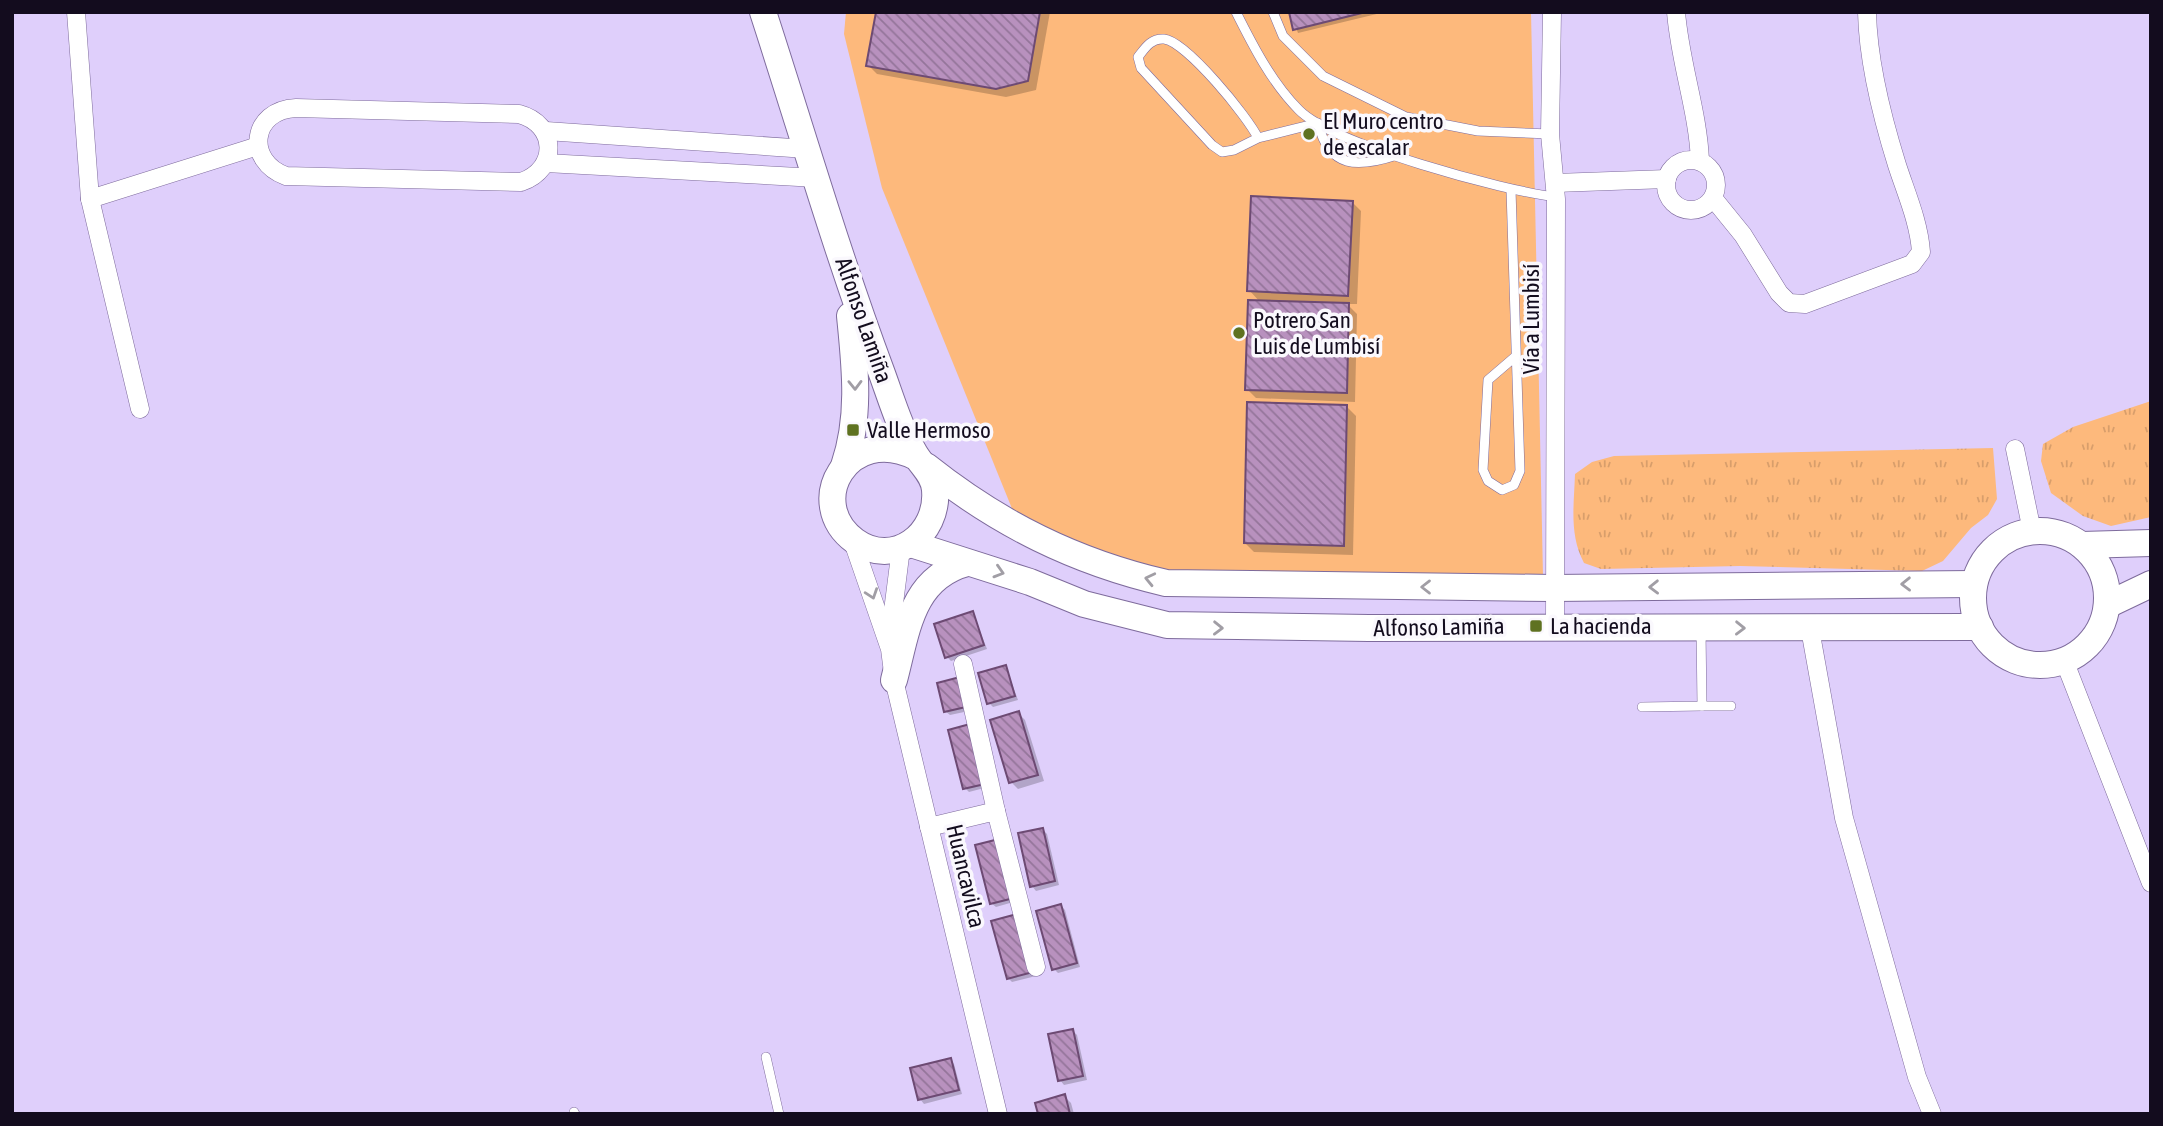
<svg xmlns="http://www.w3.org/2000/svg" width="2163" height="1126" viewBox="0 0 2163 1126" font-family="'Asap Condensed',sans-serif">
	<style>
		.park { fill: url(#park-tufts) }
		.pitch { fill: #fdb97c }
		.shadow { fill: #0003 }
		.building { fill: url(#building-back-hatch); stroke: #6d4a73; stroke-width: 2 }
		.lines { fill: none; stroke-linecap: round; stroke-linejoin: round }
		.lane-casing { stroke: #7e6b9c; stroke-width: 10 }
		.street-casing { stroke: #7e6b9c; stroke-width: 19 }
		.secondary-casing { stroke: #7e6b9c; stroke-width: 28 }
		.lane { stroke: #fff; stroke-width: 9 }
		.street { stroke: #fff; stroke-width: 18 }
		.secondary { stroke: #fff; stroke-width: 26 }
		.oneway { stroke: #a19ea5 }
		.poi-dot { fill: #5f7221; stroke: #faf8fd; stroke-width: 2.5 }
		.labels { text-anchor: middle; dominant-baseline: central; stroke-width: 7; stroke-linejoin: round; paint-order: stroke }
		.poi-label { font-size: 23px; fill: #130c1e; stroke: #faf8fd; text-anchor: start }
		.street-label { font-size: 23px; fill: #130c1e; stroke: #faf8fd }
	</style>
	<defs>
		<pattern id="park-tufts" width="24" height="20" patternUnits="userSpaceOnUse" patternTransform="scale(1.75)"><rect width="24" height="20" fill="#fdb97c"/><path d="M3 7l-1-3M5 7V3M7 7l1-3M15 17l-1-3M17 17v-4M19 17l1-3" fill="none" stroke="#d89e6b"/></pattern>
		<pattern id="building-back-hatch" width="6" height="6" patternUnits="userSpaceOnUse" patternTransform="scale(1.75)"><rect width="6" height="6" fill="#b891be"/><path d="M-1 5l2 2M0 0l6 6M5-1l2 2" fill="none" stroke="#94759a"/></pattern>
	</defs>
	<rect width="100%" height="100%" fill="#dfcffb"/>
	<g class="park">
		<polygon points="2151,401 2151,517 2111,526 2083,516 2051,493 2041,461 2043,444 2073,427"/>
		<path d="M 1993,448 L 1997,499 L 1988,515 L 1971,528 L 1943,561 L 1922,571 L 1740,566 L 1601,569 L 1584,563 C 1569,535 1574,505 1575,474 L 1592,462 L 1614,456 Z"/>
	</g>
	<polygon class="pitch" points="846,12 1531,12 1543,576 1166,583 1015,516 882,188 844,34"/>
	<g class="shadow">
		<polygon points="877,12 1050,12 1036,90 1006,97 877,74 868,65"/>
		<polygon points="1290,12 1385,12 1298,33"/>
		<polygon points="1352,202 1361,211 1357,304 1347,304 1357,314 1355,402 1256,398 1247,389 1260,302 1249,290"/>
		<polygon points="1347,407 1356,416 1353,555 1254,552 1245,543"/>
		<polygon points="973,613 987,649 951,661 947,657"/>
		<polygon points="1006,667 1018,700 993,707 989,703"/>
		<polygon points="939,684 969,711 950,715 945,711"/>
		<polygon points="1018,713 1025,720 1044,781 1018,789 1011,782"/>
		<polygon points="950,731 988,787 969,792 965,788"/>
		<polygon points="1043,830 1047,834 1059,885 1036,891 1032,886"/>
		<polygon points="977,846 1017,901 996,907 991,903"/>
		<polygon points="1061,906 1065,910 1080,967 1058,973 1054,969"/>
		<polygon points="1021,920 1036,976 1012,982 1008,978"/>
		<polygon points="1073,1031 1077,1035 1087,1080 1064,1085 1060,1080"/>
		<polygon points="950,1060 954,1064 962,1094 924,1104 920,1099"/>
		<polygon points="1064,1096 1071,1103 1074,1114 1040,1114"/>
	</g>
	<g class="building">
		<polygon points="876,12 1040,12 1028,81 996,89 866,66"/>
		<polygon points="1289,12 1366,12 1293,30"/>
		<polygon points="1251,196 1353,201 1348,296 1247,291"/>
		<polygon points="1248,300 1349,303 1347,393 1245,390"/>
		<polygon points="1247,402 1347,405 1344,546 1244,543"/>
		<polygon points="973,611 984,645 945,658 934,624"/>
		<polygon points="1006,665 1015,696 987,704 978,673"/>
		<polygon points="960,677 966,707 944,712 937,683"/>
		<polygon points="1019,711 1038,775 1009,783 990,720"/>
		<polygon points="970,724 985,784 963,789 948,730"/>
		<polygon points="1043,828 1055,881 1030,887 1018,833"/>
		<polygon points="999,839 1014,898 990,904 975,845"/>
		<polygon points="1061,904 1077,963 1052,970 1036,911"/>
		<polygon points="1017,914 1033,972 1007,979 991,921"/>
		<polygon points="1073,1029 1083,1076 1058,1081 1048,1034"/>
		<polygon points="951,1058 959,1090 918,1100 910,1068"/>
		<polygon points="1065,1094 1070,1114 1038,1114 1035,1103"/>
	</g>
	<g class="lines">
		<g class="lane-casing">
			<g id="lane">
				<path d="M 1236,12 C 1253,46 1272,83 1299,110 C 1334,145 1504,191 1556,197"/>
				<polyline points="1273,12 1283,36 1323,76 1406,117 1478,131 1550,134"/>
				<path d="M 1258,138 C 1248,117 1186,41 1164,39 C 1151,38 1145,48 1138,57 L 1141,68 L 1212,145 L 1222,152 L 1234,150 L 1258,138 L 1318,123 C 1329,169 1358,168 1397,155"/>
				<polyline points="1511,190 1520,471 1514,485 1502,490 1488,481 1483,470 1488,380 1516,356"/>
				<polyline points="1702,706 1731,706"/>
				<polyline points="1642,707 1702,706 1701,630"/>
				<polyline points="766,1057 779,1114"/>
				<polyline points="574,1112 575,1114"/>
			</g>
		</g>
		<g class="street-casing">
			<g id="street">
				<polyline points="76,12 90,199 140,409"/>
				<polyline points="1552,12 1550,134 1556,199 1555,626"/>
				<path d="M 1676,12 C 1680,63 1698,111 1700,161"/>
				<path d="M 296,108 L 519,114 C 557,124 559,169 521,182 L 286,176 C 245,161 251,110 296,108 Z"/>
				<polyline points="546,131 807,149"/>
				<circle cx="1691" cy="185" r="25"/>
				<polyline points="546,163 817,178"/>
				<polyline points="1555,183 1667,179"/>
				<path d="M 1713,198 L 1743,235 L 1779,293 L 1789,303 L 1805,304 L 1912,264 L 1921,252 C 1919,222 1906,193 1897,165 C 1882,117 1868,62 1867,12"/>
				<polyline points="90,199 258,146"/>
				<polyline points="2015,449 2032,531"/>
				<polyline points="852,539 890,649 894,680 998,1114"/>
				<polyline points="1810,629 1844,818 1917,1077 1932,1114"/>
				<polyline points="890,635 901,548"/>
				<polyline points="2064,660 2151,883"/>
				<polyline points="963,664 996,811"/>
				<polyline points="929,827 996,811 1036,967"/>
			</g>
		</g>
		<g class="secondary-casing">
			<g id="secondary">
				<path d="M 763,12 C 802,132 837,253 881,371 C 891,398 900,429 915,454 C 922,466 934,475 935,490 C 939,534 894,569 855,541 C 803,503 848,423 916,457"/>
				<path d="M 844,466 C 861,417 855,366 850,316"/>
				<path d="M 926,466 C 999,524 1075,562 1166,583 L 1553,588 L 1974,584"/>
				<circle cx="2040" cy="598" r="67"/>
				<polyline points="911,544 1030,582 1084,604 1167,625 1369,628 1980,627"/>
				<polyline points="2082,545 2151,543"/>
				<polyline points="2107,605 2151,584"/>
				<path d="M 894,680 C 907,631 911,578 967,563"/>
			</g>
		</g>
		<use href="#lane" class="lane"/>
		<use href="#street" class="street"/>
		<use href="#secondary" class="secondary"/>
	</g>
	<defs><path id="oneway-chevron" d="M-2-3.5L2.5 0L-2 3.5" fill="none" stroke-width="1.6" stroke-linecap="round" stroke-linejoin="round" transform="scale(1.75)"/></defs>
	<g class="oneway">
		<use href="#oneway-chevron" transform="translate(855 385) rotate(89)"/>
		<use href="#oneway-chevron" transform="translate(999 572) rotate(17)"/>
		<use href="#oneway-chevron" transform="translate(1150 579) rotate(-167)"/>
		<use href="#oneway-chevron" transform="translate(1906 584) rotate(179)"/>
		<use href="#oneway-chevron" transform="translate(1426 587) rotate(-180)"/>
		<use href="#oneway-chevron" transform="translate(1654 587) rotate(179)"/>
		<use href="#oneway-chevron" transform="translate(872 594) rotate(71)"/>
		<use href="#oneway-chevron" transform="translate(1218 628) rotate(1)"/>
		<use href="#oneway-chevron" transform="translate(1740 628) rotate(1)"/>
	</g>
	<g class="poi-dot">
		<circle cx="1309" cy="134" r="7"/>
		<circle cx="1239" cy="333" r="7"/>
		<rect x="846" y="423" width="14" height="14" rx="3.5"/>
		<rect x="1529" y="619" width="14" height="14" rx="3.5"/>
	</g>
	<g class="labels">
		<g class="poi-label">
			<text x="1323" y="121">El Muro centro<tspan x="1323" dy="26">de escalar</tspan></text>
			<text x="1253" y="320">Potrero San<tspan x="1253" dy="26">Luis de Lumbisí</tspan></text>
			<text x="867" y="430">Valle Hermoso</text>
			<text x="1550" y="626">La hacienda</text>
		</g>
		<g class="street-label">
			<text transform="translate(1531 319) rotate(-90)">Vía a Lumbisí</text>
			<text transform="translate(864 320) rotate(71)">Alfonso Lamiña</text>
			<text transform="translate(1439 627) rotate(-1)">Alfonso Lamiña</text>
			<text transform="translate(966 876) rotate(77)">Huancavilca</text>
		</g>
	</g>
	<rect width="2163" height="1126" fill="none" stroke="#130c1e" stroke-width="28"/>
</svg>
